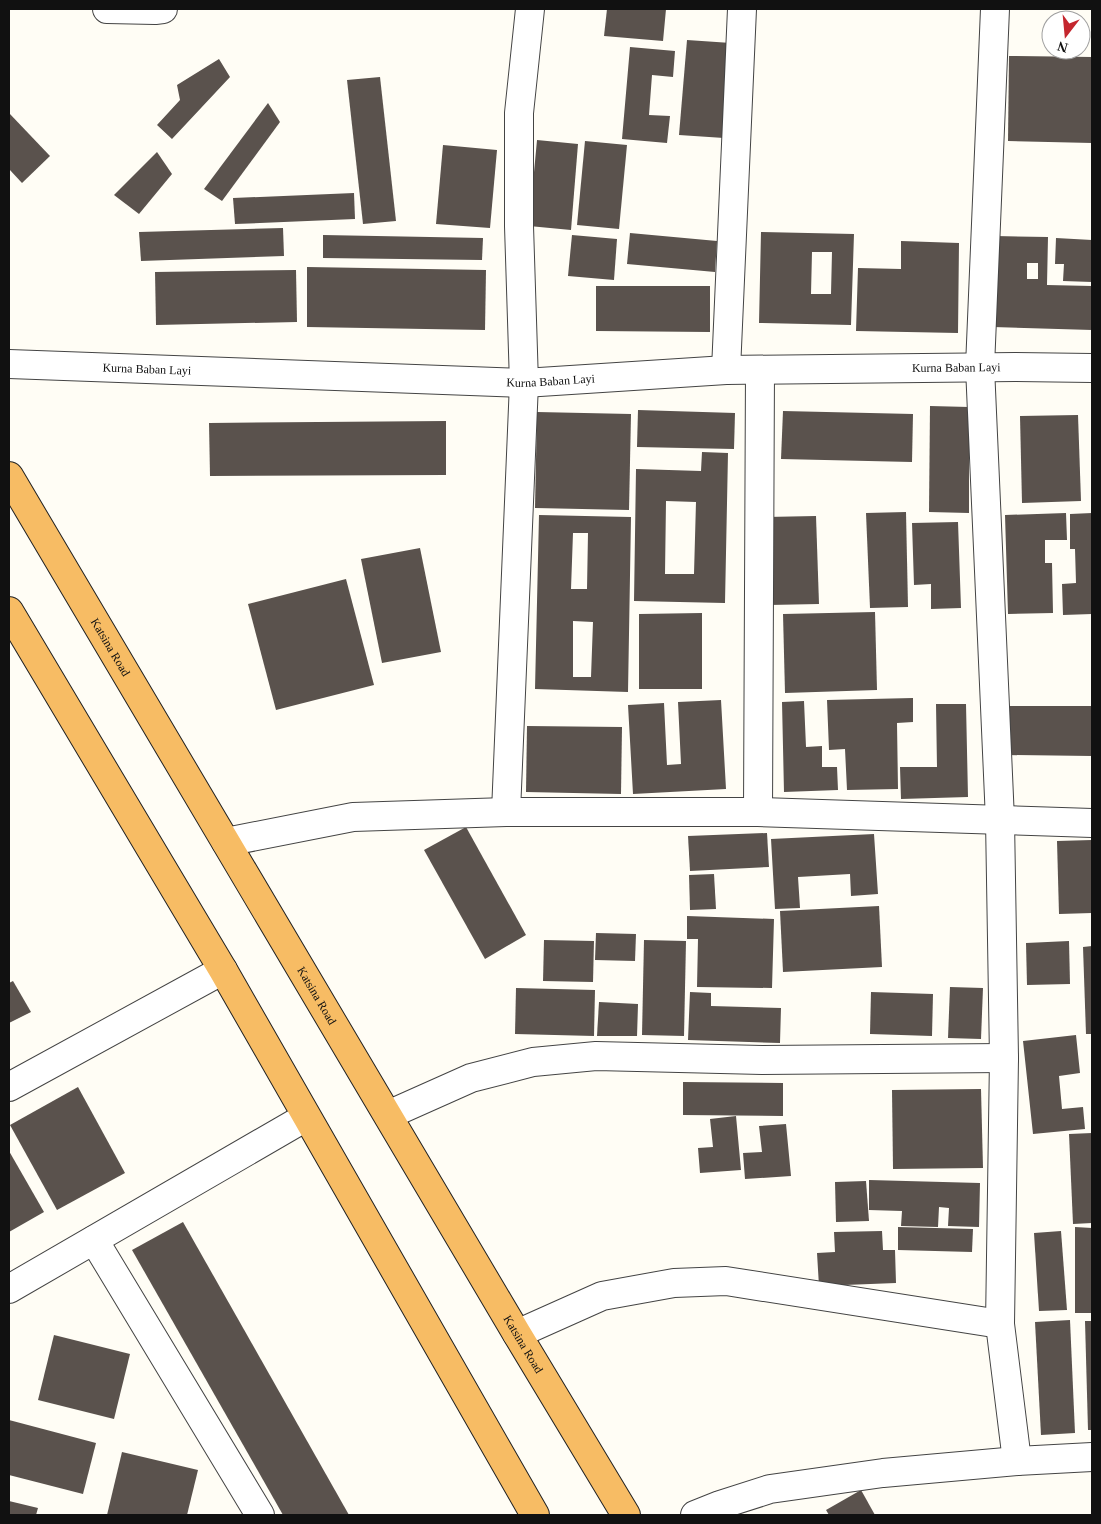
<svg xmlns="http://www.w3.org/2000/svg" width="1101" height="1524" viewBox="0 0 1101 1524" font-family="'Times New Roman',serif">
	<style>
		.building { fill: #5a524d; fill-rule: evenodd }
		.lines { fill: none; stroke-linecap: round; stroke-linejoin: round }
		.minor-casing { stroke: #444; stroke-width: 30 }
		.trunk-casing { stroke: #222; stroke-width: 30 }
		.minor { stroke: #fff; stroke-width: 28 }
		.trunk { stroke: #f7bc64; stroke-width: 28 }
		.labels { text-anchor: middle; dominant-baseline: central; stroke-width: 5; stroke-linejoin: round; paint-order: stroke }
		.street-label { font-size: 12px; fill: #111; stroke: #fff }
	</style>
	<rect width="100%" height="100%" fill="#fffdf5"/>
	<g class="building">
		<polygon points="607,9 666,9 663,41 604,36"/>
		<polygon points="687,40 731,43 724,138 679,135"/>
		<polygon points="630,47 675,51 673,77 652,75 649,115 670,116 667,143 622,139"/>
		<polygon points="1009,56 1092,57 1092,143 1008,141"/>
		<polygon points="219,59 230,77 172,139 157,125 180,100 177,85"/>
		<polygon points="380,77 396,221 363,224 347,80"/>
		<polygon points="268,103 280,122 222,201 204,189"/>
		<polygon points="9,113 50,156 22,183 9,169"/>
		<polygon points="537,140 578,144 571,230 529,226"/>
		<polygon points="585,141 627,145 619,229 577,225"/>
		<polygon points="443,145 497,150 490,228 436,224"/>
		<polygon points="157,152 172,174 139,214 114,195"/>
		<polygon points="354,193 355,219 235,224 233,198"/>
		<polygon points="283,228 284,256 141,261 139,232"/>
		<path d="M 761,232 L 854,234 L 851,325 L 759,323 ZM 812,252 L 832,252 L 831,294 L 811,294 Z"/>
		<polygon points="630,233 717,241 715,272 627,264"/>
		<polygon points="323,235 483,238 482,260 323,258"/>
		<polygon points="572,235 617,239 614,280 568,276"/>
		<path d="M 995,236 L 1048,237 L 1047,285 L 1092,286 L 1092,330 L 993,327 ZM 1027,263 L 1038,263 L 1038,279 L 1027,279 Z"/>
		<polygon points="1056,238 1092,240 1092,282 1063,281 1064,264 1055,264"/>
		<polygon points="901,241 959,243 958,333 856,331 858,268 901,269"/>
		<polygon points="307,267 486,270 485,330 307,327"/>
		<polygon points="296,270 297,322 156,325 155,272"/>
		<polygon points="596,286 710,286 710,332 596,331"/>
		<polygon points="930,406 969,407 969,513 929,512"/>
		<polygon points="638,410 735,413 734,449 637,447"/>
		<polygon points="783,411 913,414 912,462 781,459"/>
		<polygon points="537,412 631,414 629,510 535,508"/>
		<polygon points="1078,415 1081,501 1022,503 1020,416"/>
		<polygon points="446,421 446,475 210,476 209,423"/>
		<path d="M 702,452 L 728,453 L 725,603 L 634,601 L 636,469 L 701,471 ZM 666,501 L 696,502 L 694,574 L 665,574 Z"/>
		<polygon points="906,512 908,607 870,608 866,513"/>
		<polygon points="1066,513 1067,540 1045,540 1045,563 1052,563 1053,613 1008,614 1005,515"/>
		<polygon points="1092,513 1092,614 1063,615 1062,584 1076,583 1075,549 1070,549 1070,514"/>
		<path d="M 539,515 L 631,517 L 628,692 L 535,689 ZM 573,533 L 588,533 L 587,589 L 571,589 ZM 573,621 L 593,622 L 591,677 L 573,677 Z"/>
		<polygon points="816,516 819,604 769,605 766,517"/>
		<polygon points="958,522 961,608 931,609 931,584 914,585 912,523"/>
		<polygon points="420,548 441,652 382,663 361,559"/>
		<polygon points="346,579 374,685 276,710 248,604"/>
		<polygon points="875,612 877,690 785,693 783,614"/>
		<polygon points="702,613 702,689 639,689 639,614"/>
		<polygon points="913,698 913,722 897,723 898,789 847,790 845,749 829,750 827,700"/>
		<polygon points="721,700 726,789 633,794 628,705 664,703 667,765 681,764 678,702"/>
		<polygon points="804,701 806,747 822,746 822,767 837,767 838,790 784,792 782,702"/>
		<polygon points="936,704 966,704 968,797 901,799 900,767 937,767"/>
		<polygon points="1007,706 1092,706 1092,756 1006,755"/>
		<polygon points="527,726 622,727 621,794 526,792"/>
		<polygon points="466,827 526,935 485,959 424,850"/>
		<polygon points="767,833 769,867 690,871 688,836"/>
		<polygon points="874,834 878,894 851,896 850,874 798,877 800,908 775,909 771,839"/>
		<polygon points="1092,840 1092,913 1059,914 1057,841"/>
		<polygon points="714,874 716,909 690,910 689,875"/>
		<polygon points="879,906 882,967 783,972 780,911"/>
		<polygon points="687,916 774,919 772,988 697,987 698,939 687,939"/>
		<polygon points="596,933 636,934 635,961 595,960"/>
		<polygon points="544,940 594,941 593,982 543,981"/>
		<polygon points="644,940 686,941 684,1036 642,1035"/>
		<polygon points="1069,941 1070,984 1027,985 1026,943"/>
		<polygon points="1092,946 1092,1034 1086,1034 1083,947"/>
		<polygon points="13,981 31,1012 9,1023 9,983"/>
		<polygon points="950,987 983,988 981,1039 948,1038"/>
		<polygon points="516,988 595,990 594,1036 515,1034"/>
		<polygon points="690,992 711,993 711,1006 781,1008 780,1043 688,1040"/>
		<polygon points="871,992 933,994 932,1036 870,1034"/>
		<polygon points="599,1002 638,1004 637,1036 597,1036"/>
		<polygon points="1076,1035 1080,1073 1059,1076 1062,1109 1083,1107 1085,1129 1033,1134 1023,1041"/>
		<polygon points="683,1082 783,1083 783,1116 683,1115"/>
		<polygon points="78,1087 125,1173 57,1210 10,1125"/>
		<polygon points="981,1089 983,1168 893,1169 892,1090"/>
		<polygon points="736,1116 741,1170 700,1173 698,1148 713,1147 710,1119"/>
		<polygon points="786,1124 791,1176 745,1179 743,1153 762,1152 759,1126"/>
		<polygon points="1092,1133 1092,1223 1073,1224 1069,1134"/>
		<polygon points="9,1151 44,1212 9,1232"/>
		<polygon points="869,1180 980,1183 979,1227 948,1226 949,1208 939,1207 938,1227 901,1226 902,1211 869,1210"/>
		<polygon points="866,1181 869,1221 836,1222 835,1182"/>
		<polygon points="183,1222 349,1515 283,1515 132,1250"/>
		<polygon points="898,1227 973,1229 972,1252 898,1250"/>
		<polygon points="1075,1227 1092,1228 1092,1313 1075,1313"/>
		<polygon points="882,1231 883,1250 895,1250 896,1283 819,1286 817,1253 835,1252 834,1232"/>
		<polygon points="1061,1231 1067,1310 1039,1311 1034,1233"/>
		<polygon points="1070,1320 1075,1433 1041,1435 1035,1322"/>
		<polygon points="1085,1321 1092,1321 1092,1430 1088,1430"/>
		<polygon points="54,1335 130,1354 114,1419 38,1400"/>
		<polygon points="9,1420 96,1443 83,1494 9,1475"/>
		<polygon points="122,1452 198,1470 187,1515 107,1515"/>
		<polygon points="861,1490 875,1515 829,1515 826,1510"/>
		<polygon points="9,1501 38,1508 36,1515 9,1515"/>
	</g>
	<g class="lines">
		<g class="minor-casing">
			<g id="minor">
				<polyline points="107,9 155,10 163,9"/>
				<polyline points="995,9 980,367 1000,820 1004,1058 1000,1324 1017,1461"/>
				<path id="s1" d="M 9,364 L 524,383 L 726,370 L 1015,367 L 1092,368"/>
				<polyline points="726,370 742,9"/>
				<polyline points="506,812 524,383 519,226 519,113 530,9"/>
				<polyline points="758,812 760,370"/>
				<polyline points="226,842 353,817 506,812 758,812 1092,823"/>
				<polyline points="9,1087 223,970"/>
				<polyline points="388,1115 471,1078 533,1062 596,1056 762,1060 1004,1058"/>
				<polyline points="94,1240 260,1515"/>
				<polyline points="9,1289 306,1117"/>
				<polyline points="517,1334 602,1296 674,1283 726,1281 1000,1324"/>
				<polyline points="695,1515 720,1505 770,1489 883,1473 1017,1461 1092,1457"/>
			</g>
		</g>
		<g class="trunk-casing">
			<g id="trunk">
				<path id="s2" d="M 9,476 L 517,1334 L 626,1515"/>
				<polyline points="9,611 223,970 535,1515"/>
			</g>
		</g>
		<use href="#minor" class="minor"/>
		<use href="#trunk" class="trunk"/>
	</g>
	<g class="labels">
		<g class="street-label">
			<text stroke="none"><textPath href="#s1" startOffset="948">Kurna Baban Layi</textPath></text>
			<text stroke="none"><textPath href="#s1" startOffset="138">Kurna Baban Layi</textPath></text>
			<text stroke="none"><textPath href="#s1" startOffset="542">Kurna Baban Layi</textPath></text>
			<text stroke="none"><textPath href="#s2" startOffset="199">Katsina Road</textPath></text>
			<text stroke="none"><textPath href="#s2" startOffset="604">Katsina Road</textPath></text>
			<text stroke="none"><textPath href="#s2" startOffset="1009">Katsina Road</textPath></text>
		</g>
	</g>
	<rect width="1101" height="1524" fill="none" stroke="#111111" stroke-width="20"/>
	<g transform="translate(1066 35) rotate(196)"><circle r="24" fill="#ffffff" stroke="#a0a0a0"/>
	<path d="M0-4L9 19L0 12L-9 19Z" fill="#c4262e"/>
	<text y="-8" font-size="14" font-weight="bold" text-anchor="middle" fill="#111111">N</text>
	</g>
</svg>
